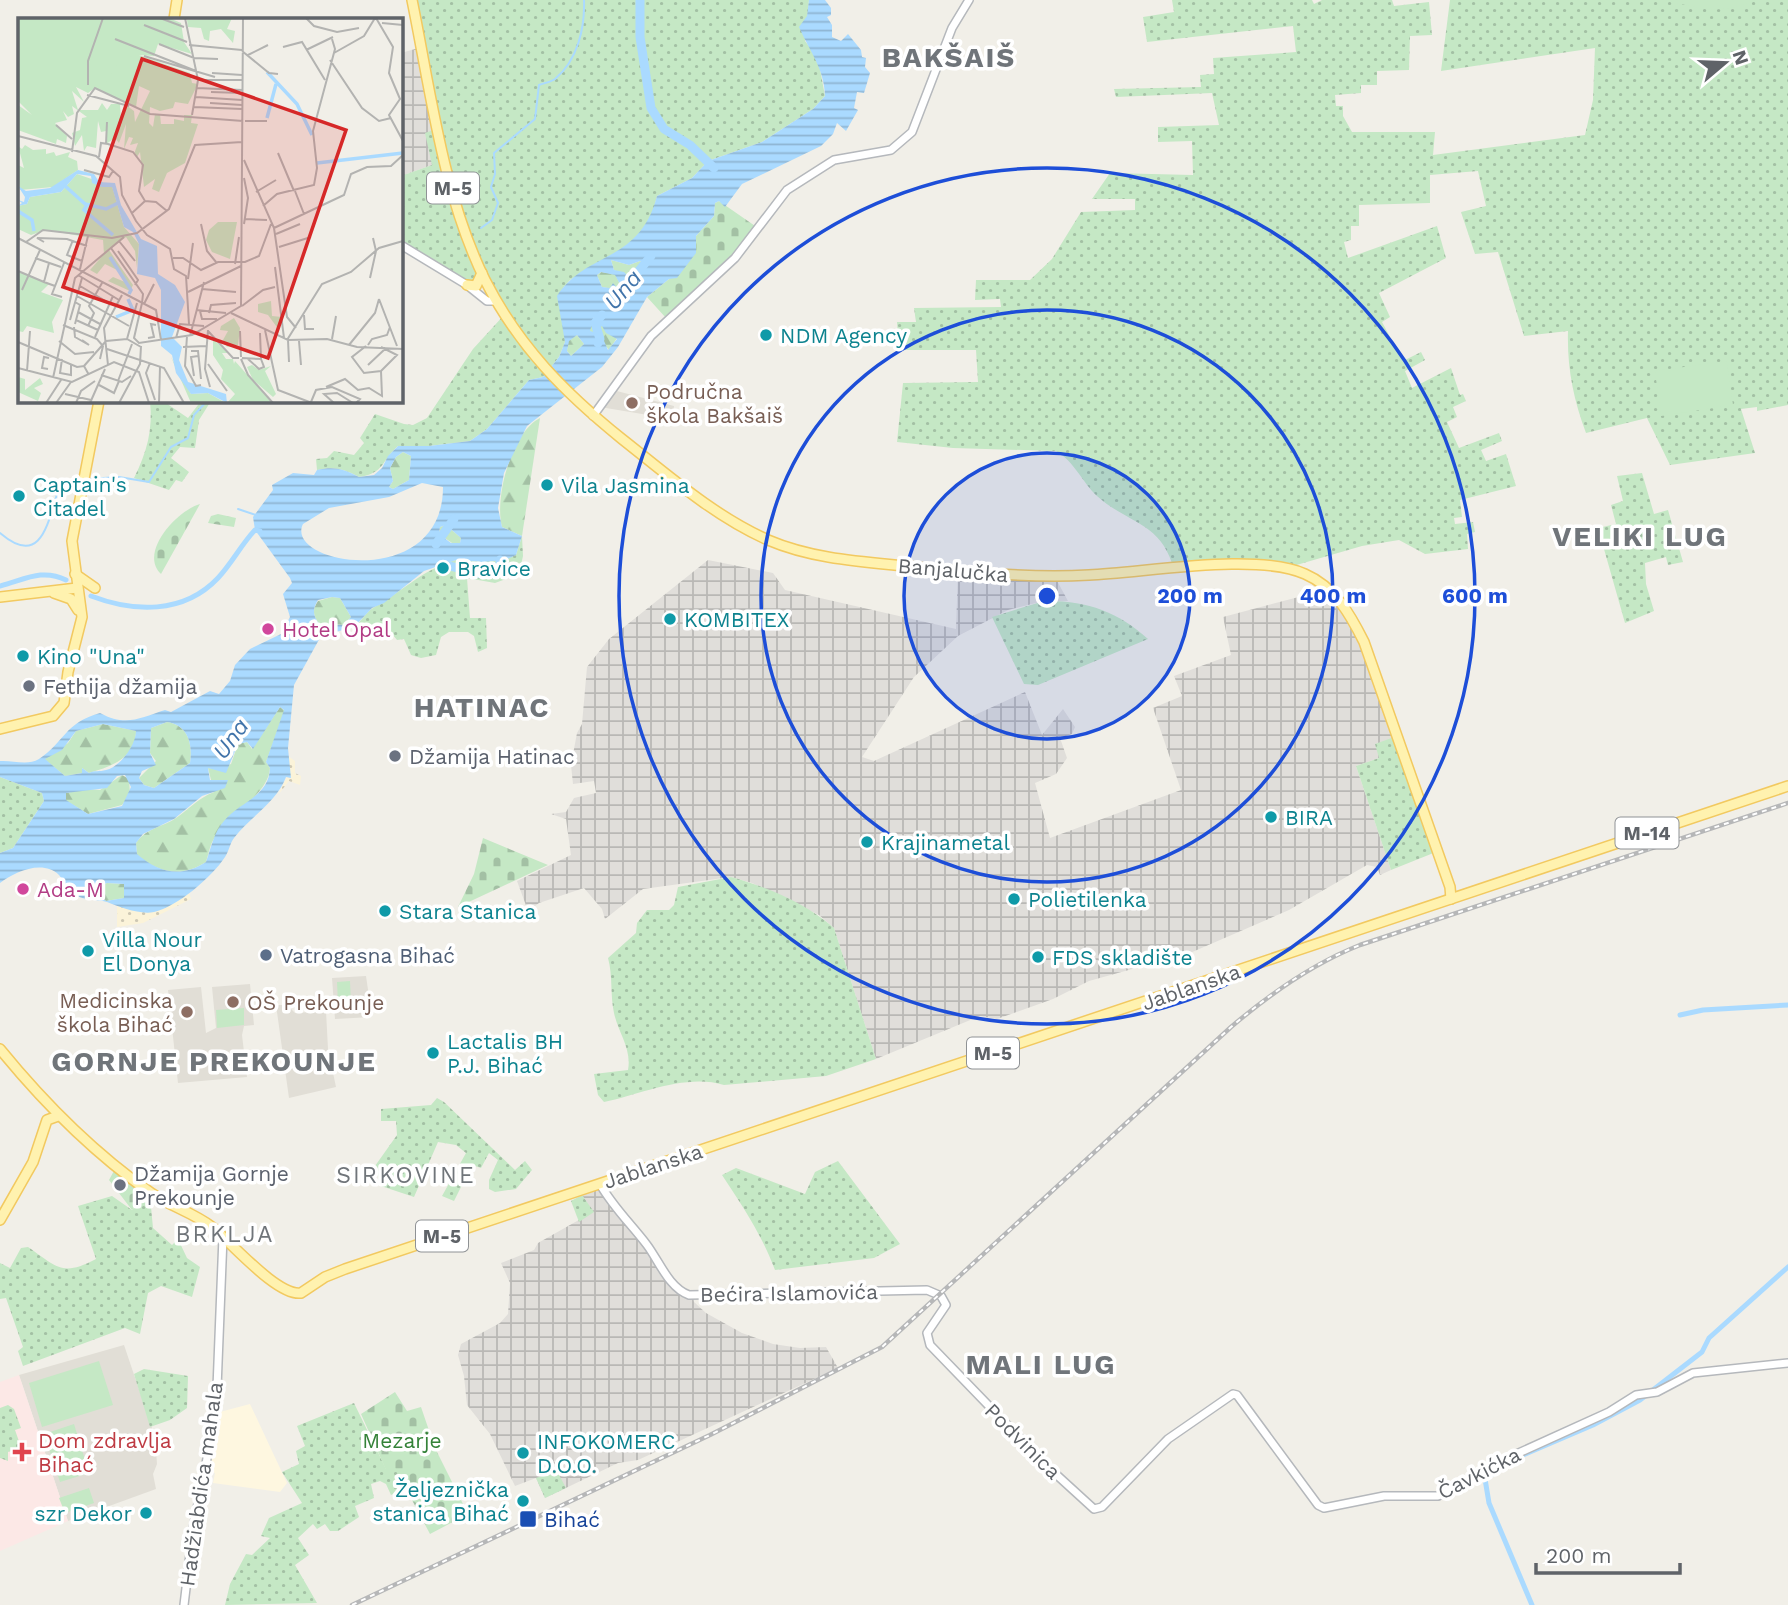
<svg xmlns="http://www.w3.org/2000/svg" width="1788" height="1605" viewBox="0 0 1788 1605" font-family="'Work Sans',sans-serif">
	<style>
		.commercial { fill: #fef7e0 }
		.industrial { fill: url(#industrial-grid) }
		.education { fill: #e1ded6 }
		.medical { fill: #fce8e6 }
		.grass { fill: url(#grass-dots) }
		.forest { fill: url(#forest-firs) }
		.sand { fill: url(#sand-dots) }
		.cemetery { fill: url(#cemetery-stones) }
		.green { fill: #c5e8c5 }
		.water { fill: url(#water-rules); fill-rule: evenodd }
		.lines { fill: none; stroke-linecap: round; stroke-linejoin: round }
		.stream { stroke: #aadaff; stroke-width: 2 }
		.canal { stroke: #aadaff; stroke-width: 5 }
		.river { stroke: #aadaff; stroke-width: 9 }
		.minor-casing { stroke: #b5b8bc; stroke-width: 10 }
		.major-casing { stroke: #f2c960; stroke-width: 12 }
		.minor { stroke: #fff; stroke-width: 7 }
		.major { stroke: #fff2af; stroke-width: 9 }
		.rail-casing { stroke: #b6b7b8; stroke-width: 4.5 }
		.rail { stroke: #fff; stroke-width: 2; stroke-dasharray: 5; stroke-linecap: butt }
		.ring { fill: none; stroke: #1d4ed8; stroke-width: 3.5 }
		.culture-dot { fill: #0f9aa8; stroke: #fff; stroke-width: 2.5 }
		.education-dot { fill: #8d6e63; stroke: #fff; stroke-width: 2.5 }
		.hotel-dot { fill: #d1479c; stroke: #fff; stroke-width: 2.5 }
		.worship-dot { fill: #6b7280; stroke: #fff; stroke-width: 2.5 }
		.service-dot { fill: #5c6f8a; stroke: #fff; stroke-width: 2.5 }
		.health-dot { fill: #e0444e; stroke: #fff; stroke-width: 2.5 }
		.transit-dot { fill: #1a4fb4; stroke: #fff; stroke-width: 2.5 }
		.labels { text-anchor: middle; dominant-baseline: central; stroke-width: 7; stroke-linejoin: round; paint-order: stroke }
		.shield { fill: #fff; stroke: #8f9295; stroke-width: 2 }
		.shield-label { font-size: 19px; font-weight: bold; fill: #5f6368 }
		.culture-label { font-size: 21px; fill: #0d838f; stroke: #fff; text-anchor: start }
		.education-label { font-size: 21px; fill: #785e54; stroke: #fff; text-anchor: start }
		.street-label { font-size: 21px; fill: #5f6368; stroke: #fff }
		.hotel-label { font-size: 21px; fill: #b23c85; stroke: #fff; text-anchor: start }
		.worship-label { font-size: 21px; fill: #5b616d; stroke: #fff; text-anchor: start }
		.service-label { font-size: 21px; fill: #4e5e75; stroke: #fff; text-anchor: start }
		.health-label { font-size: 21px; fill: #be3a42; stroke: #fff; text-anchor: start }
		.park-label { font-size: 21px; fill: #348238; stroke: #fff }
		.transit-label { font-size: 21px; fill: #164399; stroke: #fff; text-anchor: start }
		.water-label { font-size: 23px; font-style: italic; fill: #4174aa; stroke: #fff }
		.neighbourhood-label { font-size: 23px; letter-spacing: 2px; fill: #70757a; stroke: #fff }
		.district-label { font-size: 28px; font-weight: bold; letter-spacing: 2px; fill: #70757a; stroke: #fff }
		.inset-river { fill: none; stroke: #aadaff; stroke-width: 3.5 }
		.inset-road { fill: none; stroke: #b3b3b1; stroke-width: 2 }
		.view { fill: #d62828; fill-opacity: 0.15; stroke: #d62828; stroke-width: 3.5 }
		.inset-edge { fill: none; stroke: #5f6368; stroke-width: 3.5 }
		.centre { fill: #1d4ed8; stroke: #fff; stroke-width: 3.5 }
		.ring-label { font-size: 21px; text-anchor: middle; font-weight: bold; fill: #1d4ed8; stroke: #fff; stroke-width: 7; stroke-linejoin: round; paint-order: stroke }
	</style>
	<defs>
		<pattern id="industrial-grid" width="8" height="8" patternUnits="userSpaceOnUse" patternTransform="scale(1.75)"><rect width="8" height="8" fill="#e0deda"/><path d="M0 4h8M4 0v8" fill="none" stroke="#b9b8b5"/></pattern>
		<pattern id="grass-dots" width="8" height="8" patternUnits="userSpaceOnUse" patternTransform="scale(1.75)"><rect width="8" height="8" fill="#c5e8c5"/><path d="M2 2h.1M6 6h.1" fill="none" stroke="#a3c0a4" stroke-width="1.8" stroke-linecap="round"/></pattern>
		<pattern id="forest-firs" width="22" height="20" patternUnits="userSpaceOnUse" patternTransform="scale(1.75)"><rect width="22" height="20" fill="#c5e8c5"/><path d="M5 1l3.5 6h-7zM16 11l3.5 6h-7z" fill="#a3c0a4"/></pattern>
		<pattern id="sand-dots" width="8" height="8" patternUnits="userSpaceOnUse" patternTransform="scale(1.75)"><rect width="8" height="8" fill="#fbf3d9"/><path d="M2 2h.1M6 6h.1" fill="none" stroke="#cec8b4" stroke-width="1.8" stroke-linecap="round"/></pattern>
		<pattern id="cemetery-stones" width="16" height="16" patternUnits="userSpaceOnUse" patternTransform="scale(1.75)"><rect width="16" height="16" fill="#c5e8c5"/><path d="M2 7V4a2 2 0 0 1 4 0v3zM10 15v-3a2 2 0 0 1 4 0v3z" fill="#a3c0a4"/></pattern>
		<pattern id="water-rules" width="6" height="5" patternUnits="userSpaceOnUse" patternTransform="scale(1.75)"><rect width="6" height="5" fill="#aadaff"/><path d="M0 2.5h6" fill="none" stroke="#8eb4d2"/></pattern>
	</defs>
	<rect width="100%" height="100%" fill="#f1efe8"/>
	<polygon class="commercial" points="250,1404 287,1483 280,1492 213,1483 215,1473 205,1470 216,1413"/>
	<g class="industrial">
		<polygon points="422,47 439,128 432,165 401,176 401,53"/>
		<polygon points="708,560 773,573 785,590 956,629 958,571 1055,577 1068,601 1044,601 1008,610 958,636 914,677 862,757 874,761 1025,692 1042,735 1063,709 1075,727 1072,734 1060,738 1067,758 1056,774 1035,783 1050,838 1181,790 1153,708 1182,696 1174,676 1231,655 1223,617 1329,589 1353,620 1397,736 1379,758 1356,766 1391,870 1380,875 1377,867 1367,865 1289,910 1190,953 1089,981 1053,999 997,1019 980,1016 876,1059 834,928 819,915 752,883 731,877 643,889 605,919 602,909 584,888 539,903 528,911 517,881 571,855 566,819 551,814 566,812 574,798 596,793 594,781 573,784 571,765 577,733 582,724 587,667 609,639"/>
		<polygon points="600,1184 679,1289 693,1296 694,1302 706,1313 742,1333 773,1344 800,1348 826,1347 838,1368 638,1460 618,1463 545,1498 536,1478 515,1486 490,1434 467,1405 464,1376 458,1355 461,1344 500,1323 508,1314 510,1283 501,1263 534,1250 538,1243 593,1212 579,1191"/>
	</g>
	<g class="education">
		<polygon points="613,390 674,406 672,419 600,407"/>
		<polygon points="366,976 372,1017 335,1019 332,978"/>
		<polygon points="250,984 254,1025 244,1026 242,1035 247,1077 178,1083 168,990 201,987 206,1033 216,1028 212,987"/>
		<polygon points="276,1005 287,1005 295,1013 326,1011 328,1049 336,1087 289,1098"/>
		<polygon points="124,1345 155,1437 157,1464 153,1474 156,1489 68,1521 19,1375"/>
	</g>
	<polygon class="medical" points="19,1375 68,1521 0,1551 0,1382"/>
	<g class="grass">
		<path d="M 412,0 L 809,0 L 805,41 L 818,58 L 825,96 L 813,109 L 762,142 L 708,161 L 692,178 L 657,196 L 652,216 L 634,242 L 570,280 L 563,288 L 565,342 L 559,357 L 543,377 L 529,380 L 487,429 L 470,441 L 429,446 L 398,446 C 381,461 385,473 359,477 C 344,469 334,466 317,470 L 316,459 L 327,458 L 334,451 L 354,455 L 364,443 L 360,438 L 375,414 L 404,424 L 413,425 L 427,418 L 473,349 L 505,314 L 487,283 L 467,285 L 401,245 L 401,176 L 432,165 L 425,133 L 439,128 Z"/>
		<path d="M 1172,0 L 1312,0 L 1314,4 L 1322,0 L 1392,0 L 1394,6 L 1429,2 L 1432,35 L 1410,36 L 1409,70 L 1377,71 L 1377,85 L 1361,85 L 1361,93 L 1335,95 L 1336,106 L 1343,106 L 1343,116 L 1352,132 L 1435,132 L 1433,155 L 1585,135 L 1593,100 L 1595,48 L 1441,71 L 1450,0 L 1788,0 L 1788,405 L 1757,411 L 1757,407 L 1741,409 L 1755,453 L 1670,465 L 1647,418 L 1586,433 C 1573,398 1567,367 1568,331 L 1524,336 L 1498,252 L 1475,254 L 1461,212 L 1486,206 L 1478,171 L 1430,175 L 1430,203 L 1359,205 L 1359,226 L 1351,226 L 1351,240 L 1344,242 L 1348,258 L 1437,226 L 1446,258 L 1379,293 L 1390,317 L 1382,322 L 1403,361 L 1421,352 L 1425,360 L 1405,371 L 1412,388 L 1451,368 L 1460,395 L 1463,394 L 1466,401 L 1453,407 L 1457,417 L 1447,422 L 1459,448 L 1499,433 L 1502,441 L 1481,450 L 1486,461 L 1506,454 L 1516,486 L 1460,500 L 1462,517 L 1454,518 L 1455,524 L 1473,522 L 1475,532 L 1467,534 L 1468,549 L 1425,554 L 1399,540 L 1362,546 L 1293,566 L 1239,560 L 1174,570 C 1162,522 1128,524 1097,496 C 1082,482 1074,461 1056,451 L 953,448 L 897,442 L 903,383 L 978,382 L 976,350 L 899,350 L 897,322 L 916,322 L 914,308 L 1001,307 L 1000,299 L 975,300 L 976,280 L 1030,280 L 1052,259 L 1081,212 L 1135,210 L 1135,199 L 1092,199 L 1110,173 L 1193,175 L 1192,141 L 1158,142 L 1158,127 L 1219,125 L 1212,93 L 1116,97 L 1114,89 L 1201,87 L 1200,75 L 1214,74 L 1213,58 L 1296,52 L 1293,26 L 1147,42 L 1143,17 L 1174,12 Z"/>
		<path d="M 150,401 L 163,401 L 188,418 L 201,401 L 211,401 L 199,420 L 195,448 L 180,447 L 171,458 L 189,472 L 182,482 L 176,480 L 169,490 L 134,478 C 147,452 153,430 150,401 Z"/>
		<polygon points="1642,473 1654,514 1668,510 1683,562 1668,565 1666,557 1645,563 1646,584 1654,611 1625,623 1598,528 1616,524 1611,505 1623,501 1617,476"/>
		<path d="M 522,536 L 523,556 L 519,574 L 495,583 L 467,578 L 470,618 L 486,618 L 487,648 L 478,652 L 474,636 L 468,632 L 449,632 L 441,637 L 436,655 L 421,658 L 411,655 L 404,639 L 397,640 L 383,623 L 379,631 L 370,633 L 354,627 C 361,622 367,611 373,608 C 400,593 421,571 452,561 C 472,555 494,565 516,555 Z"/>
		<path d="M 1044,601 C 1085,600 1117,611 1148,639 L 1038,685 L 1024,684 L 992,617 Z"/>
		<polygon points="1397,736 1436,852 1391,870 1356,766 1379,758 1375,744"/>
		<polygon points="0,777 42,793 44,801 13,848 0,853"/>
		<path d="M 731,877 C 767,887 806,903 834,928 L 876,1059 L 826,1076 L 724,1085 C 687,1073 641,1094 604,1102 L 598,1095 L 594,1074 L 628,1070 C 632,1049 618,1032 614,1013 C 610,994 613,976 608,958 L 636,933 L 637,923 L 647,910 L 669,910 L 674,905 L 678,887 Z"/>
		<polygon points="437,1098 444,1102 515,1170 525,1161 532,1170 516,1189 495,1192 489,1189 489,1180 498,1160 489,1153 481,1168 472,1165 454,1201 442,1196 466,1153 456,1145 438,1142 414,1197 381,1186 375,1166 397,1135 396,1121 381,1121 381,1109 431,1105"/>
		<path d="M 838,1161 L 900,1244 L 874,1258 L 775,1270 C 762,1235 742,1205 722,1175 L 736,1168 L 805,1194 L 815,1172 Z"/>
		<polygon points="582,1195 594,1212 579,1222 571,1201"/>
		<path d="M 112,1196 L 132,1210 L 142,1199 L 151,1207 L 153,1228 L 172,1245 L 178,1239 L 187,1258 L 200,1267 L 192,1297 L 161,1286 L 148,1293 L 140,1334 L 125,1328 L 23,1366 L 18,1351 L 23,1347 L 6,1298 L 0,1299 L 0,1263 L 10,1268 L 21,1248 L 28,1247 C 57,1267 62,1277 96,1259 L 78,1206 Z"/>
		<polygon points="144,1369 188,1376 187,1408 170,1420 150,1427 134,1374"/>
		<polygon points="354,1403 386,1469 394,1465 407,1487 391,1495 386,1484 380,1481 371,1484 374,1498 355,1506 359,1517 338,1531 330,1531 325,1524 317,1529 313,1524 298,1538 309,1555 295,1565 317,1603 225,1605 230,1584 246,1554 252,1555 270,1538 261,1536 269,1518 302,1503 282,1472 299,1464 296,1451 305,1446 297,1426"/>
		<polygon points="8,1405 14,1409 21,1428 15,1430 21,1447 8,1452 8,1461 0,1458 0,1408"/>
		<polygon points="557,1471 566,1488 545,1498 536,1478"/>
	</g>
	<g class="forest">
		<polygon points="611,260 629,265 640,261 647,265 638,275 629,277 614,270"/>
		<polygon points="601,272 615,274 622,288 619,290 602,287 597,275"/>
		<polygon points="592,317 617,338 609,350 596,334 589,331"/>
		<polygon points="577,335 584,344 571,356 567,351 568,341"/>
		<path d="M 540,418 L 522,536 L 502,527 C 494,497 512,432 540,418 Z"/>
		<polygon points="403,452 411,456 409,480 393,489 389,487 393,481 390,468 396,457"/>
		<polygon points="446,525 461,538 460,543 452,543 439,534 440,527"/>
		<path d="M 332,597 L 340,598 L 351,617 L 344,625 L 319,624 C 313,615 312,610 318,601 Z"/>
		<path d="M 280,707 L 285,711 L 266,762 L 270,768 C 269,793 231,814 216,836 C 210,843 209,853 206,862 C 181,878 159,873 137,855 L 136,843 C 146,829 158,828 173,820 C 187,811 198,798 214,792 L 208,768 L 216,769 L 231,764 L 238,744 L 247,742 L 252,749 Z"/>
		<path d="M 167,722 C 188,725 193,744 190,763 L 154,788 L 144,785 L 139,778 L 156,761 L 150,753 L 151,728 Z"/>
		<path d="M 103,724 L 136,731 C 136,759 109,767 89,773 L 82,768 L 82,773 L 65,776 L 44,759 L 68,743 L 76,731 Z"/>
		<polygon points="122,775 129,779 130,794 122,805 88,814 65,800 66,793 87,789 100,790"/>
		<polygon points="107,883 124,884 124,898 106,901 97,894 97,887"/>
	</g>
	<g class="sand">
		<polygon points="288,756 295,761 295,773 301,776 300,785 289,781 278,795 287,777 290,778"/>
		<polygon points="189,893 191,899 143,923 117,927 117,906 154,912"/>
	</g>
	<g class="cemetery">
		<polygon points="719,201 758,228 706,283 666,318 647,297 669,279 695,248 696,236 714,216 715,203"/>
		<path d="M 200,504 L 161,574 C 138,552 178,510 200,504 Z"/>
		<polygon points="218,514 236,518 234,527 208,523 211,516"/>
		<polygon points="483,838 548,865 458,907 474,874"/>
		<polygon points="115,1169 155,1200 151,1207 142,1199 132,1210 109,1180"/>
		<polygon points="395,1392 407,1411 421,1407 435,1448 468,1514 430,1534 394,1466 386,1470 361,1414"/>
	</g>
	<g class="green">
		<path d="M 1665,0 L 1755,0 C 1723,16 1698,8 1665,0 Z"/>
		<polygon points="1727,361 1733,405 1661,416 1655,371"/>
		<polygon points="350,981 351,1003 338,1004 337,982"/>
		<polygon points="244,1008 244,1025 217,1028 216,1010"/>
		<polygon points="99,1361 113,1405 42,1427 29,1383"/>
		<polygon points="74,1424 89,1473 60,1482 44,1434"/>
		<polygon points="89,1488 94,1503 65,1513 59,1498"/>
	</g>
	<path class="water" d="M 809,0 L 825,0 L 831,8 L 831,15 L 827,17 L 832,25 L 832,37 L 841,41 L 848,34 L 861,50 L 862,57 L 866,58 L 865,67 L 870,73 L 864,93 L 857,92 L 854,108 L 858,110 L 846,131 L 837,123 L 833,134 L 821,146 L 742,184 L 725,207 L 719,201 L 715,203 L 714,216 L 696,236 L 696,253 L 677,278 L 669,279 L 647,297 L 618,347 L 602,367 L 527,426 L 504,473 L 498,508 L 502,527 L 522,536 L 516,555 L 505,560 L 483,562 L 456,560 L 424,571 L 384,603 L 372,608 L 354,627 L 321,636 L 294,685 L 288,748 L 291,778 L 286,777 C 277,802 250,817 234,838 C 230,843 229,851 225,857 C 212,877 177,907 154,912 C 140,915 120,907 107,902 C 96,899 85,901 76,895 C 67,890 65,882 59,875 C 43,859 14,872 0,883 L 0,853 L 13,848 L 44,801 L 42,793 L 0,777 L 0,761 C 13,760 27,766 39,759 C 65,742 64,723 100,713 C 126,727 140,718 165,710 L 171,712 L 210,691 L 219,694 L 230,681 L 235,665 L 250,649 L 281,634 L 290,617 L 283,594 L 292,583 L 290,578 L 255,530 L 253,517 L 273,490 L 272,485 L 293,473 L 314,475 L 317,470 C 334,466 344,469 359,477 L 374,475 L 382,468 L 388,456 L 398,446 L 429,446 L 470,441 L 487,429 L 529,380 L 543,377 L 559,357 L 565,342 L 557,296 C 587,250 639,264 657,196 L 692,178 L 708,161 L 762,142 L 813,109 L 825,96 C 824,68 810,52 799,27 L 807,16 ZM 611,260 L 629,265 L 640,261 L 646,265 L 638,275 L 629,277 L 624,272 L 614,270 ZM 601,272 L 615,275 L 622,288 L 619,290 L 613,283 L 610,288 L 602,287 L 597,275 ZM 594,317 L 599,328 L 602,326 L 606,333 L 617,339 L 608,350 L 601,334 L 590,331 ZM 577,335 L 584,344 L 571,356 L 567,351 L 569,341 ZM 403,452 L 411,456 L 409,480 L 393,489 L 389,487 L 393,481 L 390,468 L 396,457 ZM 422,483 L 443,487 C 443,592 283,565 303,524 L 329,508 L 389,497 ZM 446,525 L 461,538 L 460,543 L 451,543 L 439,534 L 440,527 ZM 332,597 L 340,598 L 351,617 L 344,625 L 319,624 C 313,615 312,610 318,600 ZM 280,707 L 284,710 L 266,762 L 270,768 C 269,797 239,802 224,821 C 214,832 211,848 206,862 C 181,878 159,873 137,854 L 136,843 L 143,834 L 174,819 L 202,796 L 225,788 L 228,780 L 210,780 L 208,768 L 226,773 L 238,744 L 247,742 L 253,749 ZM 167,722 C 188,725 193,744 190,763 L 154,788 L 144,785 L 139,778 L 142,771 L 156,765 L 150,753 L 151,728 ZM 103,724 L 136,731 C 136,745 120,767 106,770 C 99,772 95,770 89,773 L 82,768 L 82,773 L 65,776 L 45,759 L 62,750 L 76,731 ZM 125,775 L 131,787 L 122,806 L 88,814 L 66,800 L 66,793 L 107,788 L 117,776 ZM 107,883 L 124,884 L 124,898 L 106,901 L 97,894 L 97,887 Z"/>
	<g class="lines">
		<g class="stream">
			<path d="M 481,228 L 492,220 L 498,203 L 491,187 L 495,174 L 494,153 L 535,119 L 539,85 C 544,83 551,82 555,79 C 578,60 585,27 584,0"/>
			<polyline points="88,479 119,477 149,482 171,447 188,438 194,415 207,401"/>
			<polyline points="238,509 256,515"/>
			<path d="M 0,533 C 42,569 48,521 58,491 L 79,480"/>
		</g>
		<g class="canal">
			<path d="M 0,586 C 24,580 42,568 66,580"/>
			<path d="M 91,596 C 133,612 183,615 218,578 C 232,563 241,545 255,530 L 260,531"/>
			<polyline points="1680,1015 1703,1010 1788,1005"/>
			<polyline points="1532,1605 1489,1503 1485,1479 1523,1455 1593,1425 1640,1400 1702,1352 1709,1338 1788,1267"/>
		</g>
		<g class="river">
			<polyline points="640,0 640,37 651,108 664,129 690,145 714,168"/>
			<polyline points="629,283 651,256"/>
			<polyline points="598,343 600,339 595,323 602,315"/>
			<polyline points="436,544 454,519"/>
			<polyline points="446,565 481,574 500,568 500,560"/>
		</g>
		<g class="minor-casing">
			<g id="minor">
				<polyline points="401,245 467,285 487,301 497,301"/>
				<polyline points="593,416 651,336 735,258 787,190 834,160 891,150 912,132 952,28 969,0"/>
				<path d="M 600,1184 C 613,1207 631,1224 647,1245 C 659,1261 669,1288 689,1295 L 927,1290 L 941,1296 L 946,1305 L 927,1333 L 930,1345 L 1048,1467 L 1094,1509 L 1102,1507 L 1168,1439 L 1233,1394 L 1237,1395 L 1318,1505 L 1324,1508 L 1384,1496 L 1438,1496 L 1512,1456 L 1609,1412 L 1636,1395 L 1657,1392 L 1693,1373 L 1788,1363"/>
				<polyline points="184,1605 193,1529 216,1413 223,1237"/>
			</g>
		</g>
		<g class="major-casing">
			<g id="major">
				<path d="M 412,0 C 431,93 443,195 485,280 C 519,347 565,393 622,439 C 669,476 714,516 768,540 C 817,561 872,562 924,568 C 979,573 1033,578 1089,575 C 1144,573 1256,552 1305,574 C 1335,587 1350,614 1364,642 L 1450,887 L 1451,899"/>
				<polyline points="174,19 177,0"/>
				<polyline points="467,285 476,286 482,273"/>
				<polyline points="75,574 95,588"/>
				<polyline points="54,593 71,599 78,610"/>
				<polyline points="0,597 77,588"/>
				<polyline points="0,729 53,716 64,703 68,672 82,617 72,541 99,401"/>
				<path d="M 0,1049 C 44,1103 94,1153 151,1193 C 170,1206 194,1213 212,1227 C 232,1243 277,1296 301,1293 L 325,1277 L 345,1269 L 1788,786"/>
				<polyline points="0,1220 33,1162 47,1120 58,1116"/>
			</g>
		</g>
		<use href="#minor" class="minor"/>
		<use href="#major" class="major"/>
		<g class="rail-casing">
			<path id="rail" d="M 352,1605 L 710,1435 L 882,1347 L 1231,1027 C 1271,993 1312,964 1360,945 L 1788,803"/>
		</g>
		<use href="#rail" class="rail"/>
	</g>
	<circle cx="1047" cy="596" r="143" fill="#1d4ed8" fill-opacity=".12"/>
	<g class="ring">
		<circle cx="1047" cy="596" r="143"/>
		<circle cx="1047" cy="596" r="286"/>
		<circle cx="1047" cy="596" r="428"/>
	</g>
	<g class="culture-dot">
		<circle cx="766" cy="335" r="7"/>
		<circle cx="547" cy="485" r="7"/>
		<circle cx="19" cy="496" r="7"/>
		<circle cx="443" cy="568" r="7"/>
		<circle cx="670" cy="619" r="7"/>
		<circle cx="23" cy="656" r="7"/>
		<circle cx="1271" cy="817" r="7"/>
		<circle cx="867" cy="842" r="7"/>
		<circle cx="1014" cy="899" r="7"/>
		<circle cx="385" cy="911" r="7"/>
		<circle cx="88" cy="951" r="7"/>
		<circle cx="1038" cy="957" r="7"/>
		<circle cx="433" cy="1053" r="7"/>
		<circle cx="523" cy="1453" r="7"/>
		<circle cx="523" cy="1501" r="7"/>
		<circle cx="146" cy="1513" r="7"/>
	</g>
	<g class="education-dot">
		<circle cx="632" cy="403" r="7"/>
		<circle cx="233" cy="1002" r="7"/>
		<circle cx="187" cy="1012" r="7"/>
	</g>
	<g class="hotel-dot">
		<circle cx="268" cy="629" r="7"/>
		<circle cx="23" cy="889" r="7"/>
	</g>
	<g class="worship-dot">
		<circle cx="29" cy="686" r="7"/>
		<circle cx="395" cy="756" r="7"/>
		<circle cx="120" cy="1185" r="7"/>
	</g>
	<circle class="service-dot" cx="266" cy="955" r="7"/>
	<path class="health-dot" d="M18.5 1441.5h7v7h7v7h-7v7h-7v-7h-7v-7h7z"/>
	<rect class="transit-dot" x="519" y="1510" width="18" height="18" rx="3.5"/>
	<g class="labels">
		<g class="shield">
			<rect x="427" y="172.5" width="52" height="31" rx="5"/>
			<rect x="1615.5" y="817.5" width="63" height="31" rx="5"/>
			<rect x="967" y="1037.5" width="52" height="31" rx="5"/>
			<rect x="416" y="1220.5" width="52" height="31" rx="5"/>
		</g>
		<g class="shield-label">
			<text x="453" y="188">M-5</text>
			<text x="1647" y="833">M-14</text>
			<text x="993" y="1053">M-5</text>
			<text x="442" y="1236">M-5</text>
		</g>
		<g class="culture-label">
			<text x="780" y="335">NDM Agency</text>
			<text x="33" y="484">Captain's<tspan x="33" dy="24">Citadel</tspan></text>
			<text x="561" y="485">Vila Jasmina</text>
			<text x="457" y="568">Bravice</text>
			<text x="684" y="619">KOMBITEX</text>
			<text x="37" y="656">Kino "Una"</text>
			<text x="1285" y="817">BIRA</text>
			<text x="881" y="842">Krajinametal</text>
			<text x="1028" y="899">Polietilenka</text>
			<text x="399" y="911">Stara Stanica</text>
			<text x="102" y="939">Villa Nour<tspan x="102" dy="24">El Donya</tspan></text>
			<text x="1052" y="957">FDS skladište</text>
			<text x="447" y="1041">Lactalis BH<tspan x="447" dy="24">P.J. Bihać</tspan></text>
			<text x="537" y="1441">INFOKOMERC<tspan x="537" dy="24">D.O.O.</tspan></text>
			<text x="509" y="1489" text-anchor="end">Željeznička<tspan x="509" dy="24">stanica Bihać</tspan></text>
			<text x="132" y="1513" text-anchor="end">szr Dekor</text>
		</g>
		<g class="education-label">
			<text x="646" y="391">Područna<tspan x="646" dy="24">škola Bakšaiš</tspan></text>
			<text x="173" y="1000" text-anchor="end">Medicinska<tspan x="173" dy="24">škola Bihać</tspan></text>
			<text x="247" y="1002">OŠ Prekounje</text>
		</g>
		<g class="street-label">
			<text transform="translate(953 570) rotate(5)">Banjalučka</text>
			<text transform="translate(1191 987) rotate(-19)">Jablanska</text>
			<text transform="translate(653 1166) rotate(-18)">Jablanska</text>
			<text transform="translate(789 1293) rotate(-1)">Bećira Islamovića</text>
			<text transform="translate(1023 1441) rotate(45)">Podvinica</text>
			<text transform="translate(1479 1473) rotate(-27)">Čavkićka</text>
			<text transform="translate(201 1484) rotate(-82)">Hadžiabdića mahala</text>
		</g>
		<g class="hotel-label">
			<text x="282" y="629">Hotel Opal</text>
			<text x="37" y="889">Ada-M</text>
		</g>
		<g class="worship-label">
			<text x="43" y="686">Fethija džamija</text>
			<text x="409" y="756">Džamija Hatinac</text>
			<text x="134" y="1173">Džamija Gornje<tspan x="134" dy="24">Prekounje</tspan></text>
		</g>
		<g class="service-label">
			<text x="280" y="955">Vatrogasna Bihać</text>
		</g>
		<g class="health-label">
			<text x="38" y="1440">Dom zdravlja<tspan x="38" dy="24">Bihać</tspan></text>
		</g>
		<g class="park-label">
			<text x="402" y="1440">Mezarje</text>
		</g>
		<g class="transit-label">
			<text x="544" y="1519">Bihać</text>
		</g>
		<g class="water-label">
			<text transform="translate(623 290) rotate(-50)">Una</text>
			<text transform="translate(231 739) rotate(-54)">Una</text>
		</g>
		<g class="neighbourhood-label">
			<text x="406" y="1175">SIRKOVINE</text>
			<text x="225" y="1234">BRKLJA</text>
		</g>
		<g class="district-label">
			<text x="949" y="57">BAKŠAIŠ</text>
			<text x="1640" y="536">VELIKI LUG</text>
			<text x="482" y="707">HATINAC</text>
			<text x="214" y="1061">GORNJE PREKOUNJE</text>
			<text x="1041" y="1364">MALI LUG</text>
		</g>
	</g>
	<g transform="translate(18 18)">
		<rect width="385" height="385" fill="#f1efe8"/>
		<path d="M 0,0 L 151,0 L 163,5 L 166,24 L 174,36 L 140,26 L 136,38 L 121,37 L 172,55 L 174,65 L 180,66 L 170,86 L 157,84 L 155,90 L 142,93 L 132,89 L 131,105 L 135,109 L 137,96 L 142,96 L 143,106 L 156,106 L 156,101 L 166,103 L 166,97 L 174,97 L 173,105 L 180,106 L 167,145 L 149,155 L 141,174 L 134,171 L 137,161 L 126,169 L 122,134 L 119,139 L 116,136 L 120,125 L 112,127 L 115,120 L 111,119 L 106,131 L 108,106 L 101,125 L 97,120 L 88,126 L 88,102 L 88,113 L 83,114 L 80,103 L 78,130 L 69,128 L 66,133 L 64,117 L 57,128 L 54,115 L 62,112 L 64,100 L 69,99 L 54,88 L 56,96 L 50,99 L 45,93 L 49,102 L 37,105 L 49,118 L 48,125 L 39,121 L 38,126 L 0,112 L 0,87 L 14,97 L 0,83 ZM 121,68 L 132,73 L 117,104 L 116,93 L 108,87 L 103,102 L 102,86 L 93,86 L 89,92 L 84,85 L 80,92 L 60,92 L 54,73 L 66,84 L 58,69 L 70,75 L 77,70 L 118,89 ZM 214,0 L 209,11 L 217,13 L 215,25 L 203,11 L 192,13 L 191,23 L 186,21 L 183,10 L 170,9 L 169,2 ZM 7,127 L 15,132 L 28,131 L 28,136 L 36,134 L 38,138 L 52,134 L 50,139 L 59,143 L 60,152 L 35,169 L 2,172 L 0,147 L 6,150 L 0,128 L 4,131 ZM 59,156 L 94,168 L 106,209 L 121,226 L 119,250 L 117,233 L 108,219 L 91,232 L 115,267 L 112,273 L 90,263 L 95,259 L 107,264 L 99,252 L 87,246 L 79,256 L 72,252 L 86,236 L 85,222 L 28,212 L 13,217 L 0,211 L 0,188 L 9,186 L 12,179 L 43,174 ZM 219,204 L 212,241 L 194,234 L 188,222 L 191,212 L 200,204 ZM 0,253 L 31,266 L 23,274 L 45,282 L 34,304 L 36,315 L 9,308 L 5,314 L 0,313 ZM 253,283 L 254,298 L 264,299 L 261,312 L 250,297 L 240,294 L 240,286 ZM 216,300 L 222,310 L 220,327 L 209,329 L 205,322 L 210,313 L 202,312 L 203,308 ZM 195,321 L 210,335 L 204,335 L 208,341 L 215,341 L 216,346 L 217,343 L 254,385 L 209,385 L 217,376 L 203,361 L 205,352 L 195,337 ZM 153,339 L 173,376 L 190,375 L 206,384 L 173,385 ZM 234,347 L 241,352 L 253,348 L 247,353 L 258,376 L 255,379 L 235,362 L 229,349 Z" fill="#c5e8c5" fill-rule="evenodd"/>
		<path d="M 0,359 L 7,361 L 7,372 L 22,360 L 25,366 L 16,370 L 23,375 L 20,383 L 0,374 Z" fill="#c5e8c5"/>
		<path d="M 112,38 L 121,42 L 122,52 L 106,76 L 98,78 L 87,66 L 102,42 Z" fill="#c5e8c5"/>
		<path d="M 60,152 L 76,156 L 81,164 L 97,165 L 103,187 L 123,221 L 139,228 L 140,256 L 157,267 L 167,284 L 154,319 L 164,329 L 161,342 L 170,364 L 208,376 L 209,385 L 190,375 L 173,376 L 158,355 L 154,337 L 143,328 L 143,272 L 137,260 L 119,256 L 121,226 L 115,214 L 106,209 L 94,169 L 84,169 L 74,165 L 73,158 L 59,156 L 43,174 L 12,179 L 9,186 L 0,188 L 4,185 L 0,182 L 6,184 L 7,179 L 0,168 L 8,173 L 32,170 Z" fill="#aadaff"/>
		<path class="inset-river" d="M 249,54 L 279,86 L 294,117M 249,100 L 258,66M 299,145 L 385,135M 46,167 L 67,186 L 88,191 L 100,185M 69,187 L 66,192 L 95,217M 0,193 L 14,202 L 16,213M 92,239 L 113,272 L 111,276M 98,299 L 115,292 L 110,281"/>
		<path class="inset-road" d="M 142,0 L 166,9M 167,0 L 180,62 L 174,97M 288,0 L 296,8 L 319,14 L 341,10M 358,0 L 375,29 L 371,55 L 382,81 L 371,97 L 385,123M 364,5 L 385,7M 126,7 L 169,24M 97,21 L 178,53M 141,26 L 176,40 L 200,41M 171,27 L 224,32M 265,29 L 284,24 L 307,62M 288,32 L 315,19M 224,33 L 251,55 L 260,56M 316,35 L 346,18 L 357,0M 230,37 L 250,27M 126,38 L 197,59M 312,42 L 344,90 L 361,103 L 373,100M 194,55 L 224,57M 180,62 L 224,62M 70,67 L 70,43 L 85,0M 179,70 L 224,72M 193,74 L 224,75M 69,77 L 111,88M 178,79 L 224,82M 192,85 L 224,87M 176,89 L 224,91M 227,103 L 249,103M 38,107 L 54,121M 0,118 L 78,138 L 102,159 L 104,177 L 118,203 L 129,217 L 152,231 L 156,251 L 168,258 L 171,306M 88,126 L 89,104M 54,134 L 59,95 L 77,70 L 132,96 L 225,103M 260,135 L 276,173M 81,139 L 83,125 L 90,126 L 115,134 L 125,147 L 121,173 L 127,183 L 114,195M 226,142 L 256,210 L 269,299 L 278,310M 66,152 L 91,159 L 95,153M 277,173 L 286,196M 238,174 L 258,162M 127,183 L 138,184 L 149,193M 245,188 L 259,176 L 296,167 L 299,150 L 295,113 L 317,31 L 314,21M 227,201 L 249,202M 183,206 L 189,233 L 198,244M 226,206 L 230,180 L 226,160M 256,210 L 326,177 L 333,156 L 349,149 L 373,148 L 385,137M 258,216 L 282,206M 0,220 L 138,292 L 143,322M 55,222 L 49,237 L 64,243M 101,223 L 117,243M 8,224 L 25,212 L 94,220 L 119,215 L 151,191 L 177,127 L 224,124M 26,224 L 19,220 L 49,221 L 69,228M 261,229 L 293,219M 93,230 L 125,276 L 124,285M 100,233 L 120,262 L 117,267M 17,240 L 43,249M 155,240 L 165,240 L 183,252 L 200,244 L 227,244 L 241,238 L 253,206M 31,245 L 26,264 L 37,268M 217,246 L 221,219M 257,249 L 266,320M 62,251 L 70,218M 0,253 L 26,264M 60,257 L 101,282M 352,260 L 358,233 L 355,220M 170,261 L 175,225M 62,268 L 91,285M 184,271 L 218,274M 4,272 L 22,232M 170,274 L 223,248M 59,278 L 111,308M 44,279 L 34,276 L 46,245M 361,281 L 379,328M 124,285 L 116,320 L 121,325 L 174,317 L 223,288 L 225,0M 126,286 L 136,266M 224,288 L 245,272 L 257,269M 178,292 L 208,295M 182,293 L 184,301 L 199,301M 60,294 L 82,306M 191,295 L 193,287 L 218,285M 213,295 L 270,322 L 309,321 L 339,329 L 385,331M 286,297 L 287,311 L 296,311M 52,302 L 64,260M 58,302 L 80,312M 57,306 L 62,287 L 57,284M 45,307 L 79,321 L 85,328 L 82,341M 70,308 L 76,295 L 71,288 L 84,265M 56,309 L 57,319 L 71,327 L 64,322M 190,312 L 187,351 L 192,369M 247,312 L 260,372 L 294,385M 190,313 L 215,340 L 221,340M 222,313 L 223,339M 169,318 L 167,348 L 178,368 L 183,367M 172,318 L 186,264M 77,319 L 95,278M 130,320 L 136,319 L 133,306 L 138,307M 158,320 L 162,306 L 186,308M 109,321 L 119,285M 314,321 L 318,298M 269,322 L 304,266 L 333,254 L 361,230 L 385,223M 270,322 L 271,344M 41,323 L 57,336 L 76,334M 281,323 L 283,347M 0,324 L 59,349 L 66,348 L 71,357M 331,327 L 357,295 L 361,281M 350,327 L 354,321 L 369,317 L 372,309M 348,328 L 334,339 L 346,355 L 363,353 L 379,337 L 363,329M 165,329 L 188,328M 89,331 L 146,350 L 166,385M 173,333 L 180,333 L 183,361M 224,340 L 243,341 L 242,315M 44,341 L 42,355 L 53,357 L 53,347M 223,341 L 230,357 L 255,385M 230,341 L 241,351 L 246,349 L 243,341M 132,345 L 128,355 L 137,382M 190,346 L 209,373M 90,347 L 86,310 L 104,277M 350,347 L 367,331M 66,348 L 88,323 L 109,321 L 123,329M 0,350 L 54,364 L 96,344 L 121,354 L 131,385M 30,351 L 24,350 L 26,339 L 31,340M 9,353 L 12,313M 83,357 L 104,364 L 113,358M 176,358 L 173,339 L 180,338M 35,360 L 57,260 L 106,219M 100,363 L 114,326M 81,367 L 96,375 L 101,363M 308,369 L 327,361 L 340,372 L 351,370 L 364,378 L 363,353M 47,376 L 73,382M 293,384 L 298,372 L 314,369 L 342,381 L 338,385M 28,385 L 43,362M 38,385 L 53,364M 58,385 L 63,373 L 77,363M 72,385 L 87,351M 101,385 L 122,346 L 123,328M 141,385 L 142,349M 316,385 L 306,376 L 319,375 L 335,385"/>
		<path class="view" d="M 124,41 L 328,112 L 250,340 L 45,269 Z"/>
		<rect width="385" height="385" class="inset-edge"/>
	</g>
	<circle cx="1047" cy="596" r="10" class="centre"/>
	<g class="ring-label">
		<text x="1190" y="603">200 m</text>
		<text x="1333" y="603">400 m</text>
		<text x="1475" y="603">600 m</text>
	</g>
	<g transform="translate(1725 63) rotate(71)" stroke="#ffffff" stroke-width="5" paint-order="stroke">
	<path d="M0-5L12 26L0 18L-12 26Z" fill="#5f6368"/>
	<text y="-10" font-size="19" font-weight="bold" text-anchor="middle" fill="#5f6368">N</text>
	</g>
	<path d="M1536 1563v10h144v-10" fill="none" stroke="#5f6368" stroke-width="3.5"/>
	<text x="1546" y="1563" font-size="21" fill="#5f6368" stroke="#ffffff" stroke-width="5" paint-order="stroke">200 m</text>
</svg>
